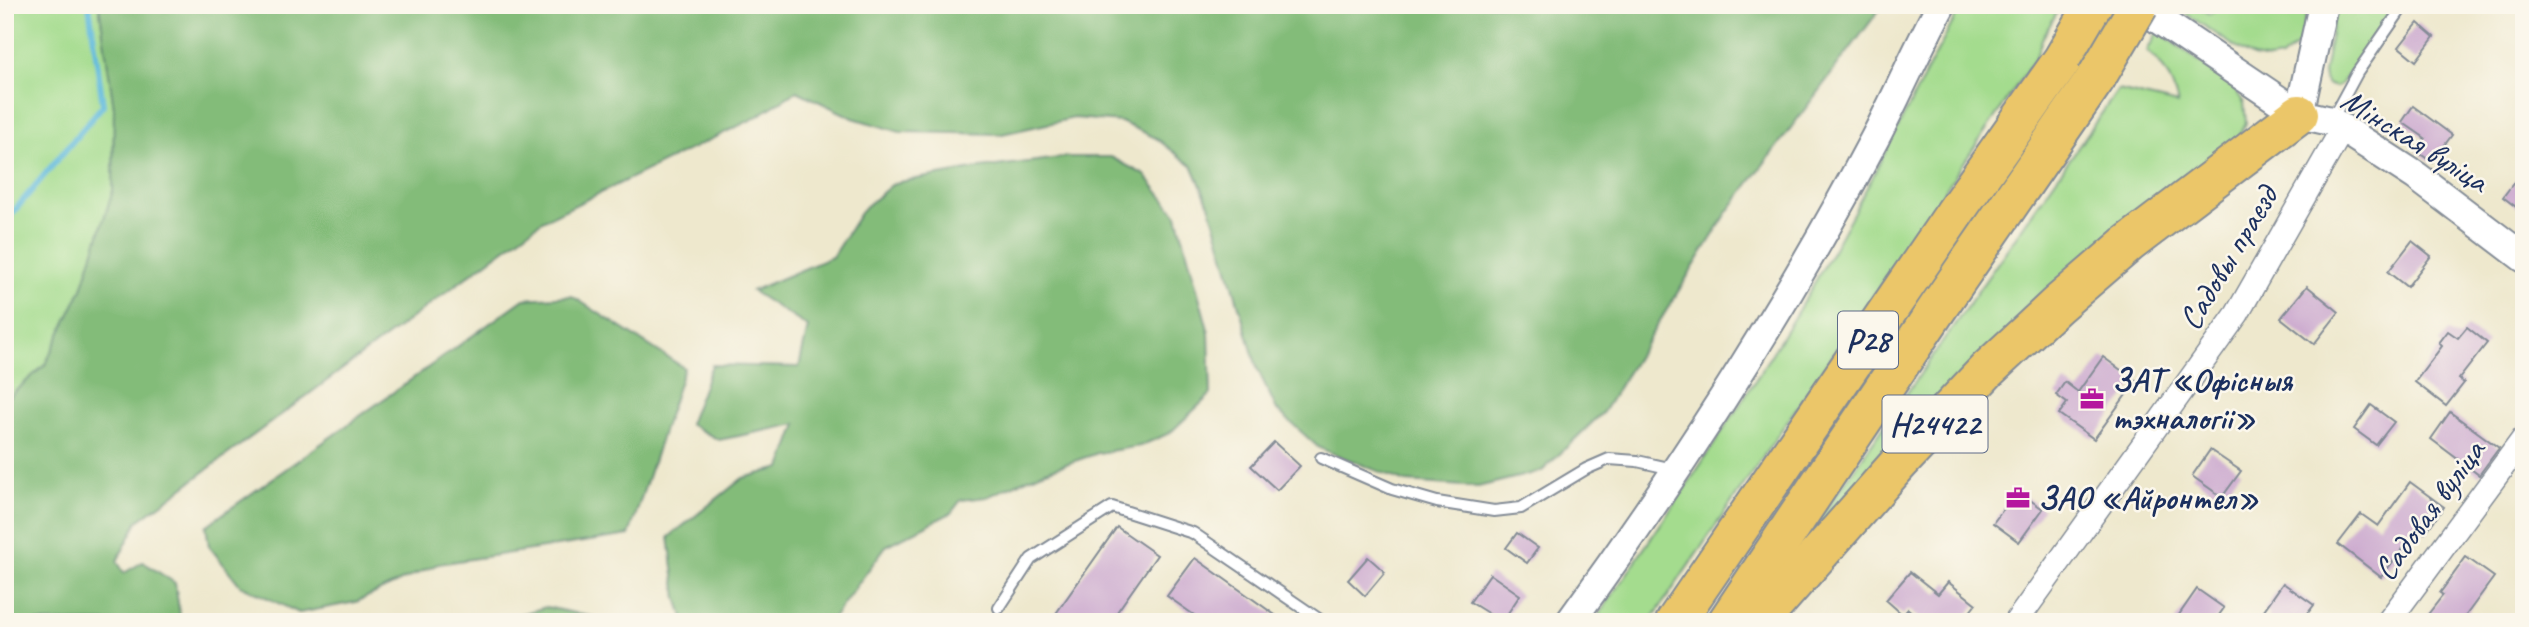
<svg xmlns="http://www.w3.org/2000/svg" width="2529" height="627" viewBox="0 0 2529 627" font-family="Caveat,sans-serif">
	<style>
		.green { fill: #a4dc8e; stroke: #608676; stroke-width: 2 }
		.forest { fill: #83bc79; stroke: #4f766c; stroke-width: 2 }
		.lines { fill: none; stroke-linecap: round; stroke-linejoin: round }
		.stream { stroke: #5fbadd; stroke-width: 6 }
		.building { fill: #ceadd0 }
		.service-casing { stroke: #848c96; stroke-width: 14 }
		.minor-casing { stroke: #848c96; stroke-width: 26 }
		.tertiary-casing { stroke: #848c96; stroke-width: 32 }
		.trunk-casing { stroke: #848c96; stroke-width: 42 }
		.service { stroke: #fff; stroke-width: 10 }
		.minor { stroke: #fff; stroke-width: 23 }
		.tertiary { stroke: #fff; stroke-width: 28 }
		.trunk { stroke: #ebc669; stroke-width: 38 }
		.trunk-bridge-casing { stroke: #848c96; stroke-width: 42; stroke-linecap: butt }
		.trunk-bridge { stroke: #ebc669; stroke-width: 38 }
		.labels { text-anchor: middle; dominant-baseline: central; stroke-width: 5; stroke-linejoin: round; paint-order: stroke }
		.shield { fill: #fbf7ec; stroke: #5e6b89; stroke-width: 2 }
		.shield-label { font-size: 32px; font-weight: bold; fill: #1b2f5e }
		.street-label { font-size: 33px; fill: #1b2f5e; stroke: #fbf7ec }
		.poi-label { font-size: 33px; font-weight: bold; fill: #1b2f5e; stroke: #fbf7ec; text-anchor: start }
	</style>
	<rect width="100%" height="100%" fill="#fbf7ec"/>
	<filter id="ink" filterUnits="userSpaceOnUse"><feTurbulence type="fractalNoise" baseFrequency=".0143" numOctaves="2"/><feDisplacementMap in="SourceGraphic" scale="14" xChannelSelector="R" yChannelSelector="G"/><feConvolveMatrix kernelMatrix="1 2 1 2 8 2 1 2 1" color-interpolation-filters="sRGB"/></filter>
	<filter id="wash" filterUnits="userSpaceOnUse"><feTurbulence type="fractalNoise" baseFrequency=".00686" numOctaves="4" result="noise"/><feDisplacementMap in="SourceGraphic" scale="28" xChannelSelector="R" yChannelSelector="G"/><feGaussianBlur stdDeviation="1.57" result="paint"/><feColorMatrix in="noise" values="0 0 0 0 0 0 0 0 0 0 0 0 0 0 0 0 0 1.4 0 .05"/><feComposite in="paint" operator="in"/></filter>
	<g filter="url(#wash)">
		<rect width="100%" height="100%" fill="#eee8cd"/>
		<g class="green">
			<polygon points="5,5 99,5 114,108 113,190 82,289 45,365 5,400"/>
			<path d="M 1962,5 L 2061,5 L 2042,39 L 2036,57 L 1650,622 L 1594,622 C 1669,512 1745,402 1812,287 C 1866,195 1911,99 1962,5 Z"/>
			<polygon points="2173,5 2197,5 2210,14 2222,5 2309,5 2299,44 2281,58 2269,60 2253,57 2237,48"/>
			<polygon points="2336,5 2398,5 2342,83 2335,87 2326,84 2324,73"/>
			<path d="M 2158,31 L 2235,89 L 2244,103 L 2246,123 L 2237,140 L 1812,541 L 1804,541 L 2118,90 L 2178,104 C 2172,81 2165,66 2147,51 Z"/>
		</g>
		<g class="forest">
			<polygon points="99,5 1883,5 1727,213 1603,412 1542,471 1478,487 1406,482 1319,448 1277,410 1257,368 1210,207 1193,167 1156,138 1121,122 1074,118 1002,134 900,132 853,118 797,91 753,119 542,221 138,521 117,561 124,573 143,562 175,583 181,622 5,622 5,400 45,365 82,289 113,190 114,108"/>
			<polygon points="1067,157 1111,157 1145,175 1177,215 1209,333 1211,394 1170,433 1140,446 1098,453 1040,473 987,497 961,500 951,513 886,546 830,622 685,622 677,598 669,537 743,478 781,468 797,424 719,440 689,424 712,365 799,367 808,327 752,291 832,257 862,210 894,183 973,169"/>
			<polygon points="572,296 684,368 629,535 438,564 356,602 299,613 240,585 209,546 206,526 524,299"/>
			<polygon points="546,607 611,621 612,622 493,622"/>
		</g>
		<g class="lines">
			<polyline class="stream" points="5,222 103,105 89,5"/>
		</g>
		<g id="blocks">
			<g class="building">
				<polygon points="2418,23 2434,37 2416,61 2399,47"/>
				<polygon points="2413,106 2452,135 2432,162 2416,151 2425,138 2402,122"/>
				<polygon points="2524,169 2524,213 2503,197"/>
				<polygon points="2412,241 2431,256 2407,287 2388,272"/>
				<polygon points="2307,286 2339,312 2314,344 2281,318"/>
				<polygon points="2467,327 2487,343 2459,379 2464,383 2446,406 2415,382 2442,346 2439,343 2448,331 2458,338"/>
				<polygon points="2103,357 2136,381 2094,439 2059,414 2067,403 2056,395 2065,382 2078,392"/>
				<polygon points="2371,405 2394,422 2376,445 2354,429"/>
				<polygon points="2450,412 2499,448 2479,475 2431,439"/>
				<polygon points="1274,442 1300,466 1277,490 1251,466"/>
				<polygon points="2210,450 2241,471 2222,497 2192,476"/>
				<polygon points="2410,482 2444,507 2425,533 2419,528 2381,577 2338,544 2361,514 2378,526"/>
				<polygon points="2017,491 2043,509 2019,542 1993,523"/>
				<polygon points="1117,527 1157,555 1110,622 1050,622"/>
				<polygon points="1517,533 1538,548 1527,563 1506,548"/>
				<polygon points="1368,557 1385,572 1365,596 1348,580"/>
				<polygon points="2466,557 2494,577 2461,622 2422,622 2443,595 2440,593"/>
				<polygon points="1195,558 1285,622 1204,622 1167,596"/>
				<polygon points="1910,572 1938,594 1948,582 1976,604 1962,622 1924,622 1908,609 1903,615 1886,600"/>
				<polygon points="1490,574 1520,595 1502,622 1470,602"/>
				<polygon points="2283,583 2314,605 2301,622 2264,622 2270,615 2264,610"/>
				<polygon points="2197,589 2224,608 2214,622 2174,622"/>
			</g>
		</g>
	</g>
	<g filter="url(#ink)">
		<use href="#blocks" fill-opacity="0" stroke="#848c96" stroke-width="2"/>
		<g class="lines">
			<g class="service-casing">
				<g id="service">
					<polyline points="2331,121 2357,73 2404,5"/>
					<polyline points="1321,458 1392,489 1437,502 1494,511 1521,508 1586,469 1609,459 1637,461 1673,469"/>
					<polyline points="999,608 1031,559 1112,507 1193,533 1323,622"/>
				</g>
			</g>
			<g class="minor-casing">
				<g id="minor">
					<polyline points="2016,622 2237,314 2343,128"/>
					<polyline points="2388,622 2524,438"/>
				</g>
			</g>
			<g class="tertiary-casing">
				<g id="tertiary">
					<polyline points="2137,5 2299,114 2331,121 2416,176 2524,258"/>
					<polyline points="2299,114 2323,5"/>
					<path d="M 1570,622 C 1682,468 1786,307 1875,138 C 1898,94 1917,49 1941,5"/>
				</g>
			</g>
			<g class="trunk-casing">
				<g id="trunk">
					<polyline points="1675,622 1956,211 2063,59 2094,5"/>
					<polyline points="1727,622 1937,309 2096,78"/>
					<polyline points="1759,622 1899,463 1987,370 2057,305 2129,243 2299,114"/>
				</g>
			</g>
			<use href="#service" class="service"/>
			<use href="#minor" class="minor"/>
			<use href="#tertiary" class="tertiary"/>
			<use href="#trunk" class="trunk"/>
			<g class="trunk-bridge-casing">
				<polyline id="trunk-bridge" points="2096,78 2139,5"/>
			</g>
			<use href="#trunk-bridge" class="trunk-bridge"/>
		</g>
	</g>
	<defs>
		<g id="office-bare" transform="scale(1.89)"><path d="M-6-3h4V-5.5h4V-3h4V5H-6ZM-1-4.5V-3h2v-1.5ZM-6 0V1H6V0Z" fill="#b5179e" stroke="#fbf7ec" stroke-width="2.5" paint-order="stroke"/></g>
	</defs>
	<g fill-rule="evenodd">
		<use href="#office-bare" x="2092" y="399"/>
		<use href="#office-bare" x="2018" y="498"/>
	</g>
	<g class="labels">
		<g class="shield">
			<rect x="1838" y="311.5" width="60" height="57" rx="5"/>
			<rect x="1882.5" y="395.5" width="105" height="57" rx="5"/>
		</g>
		<g class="shield-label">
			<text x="1868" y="340">Р28</text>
			<text x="1935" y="424">Н24422</text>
		</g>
		<g class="street-label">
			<text transform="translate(2415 140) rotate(32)">Мінская вуліца</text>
			<text transform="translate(2228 258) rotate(-59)">Садовы праезд</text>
			<text transform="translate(2429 510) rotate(-54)">Садовая вуліца</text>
		</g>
		<g class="poi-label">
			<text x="2112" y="380">ЗАТ «Офісныя<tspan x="2112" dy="38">тэхналогіі»</tspan></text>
			<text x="2038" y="498">ЗАО «Айронтел»</text>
		</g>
	</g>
	<rect width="2529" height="627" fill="none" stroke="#fbf7ec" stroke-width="28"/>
</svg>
